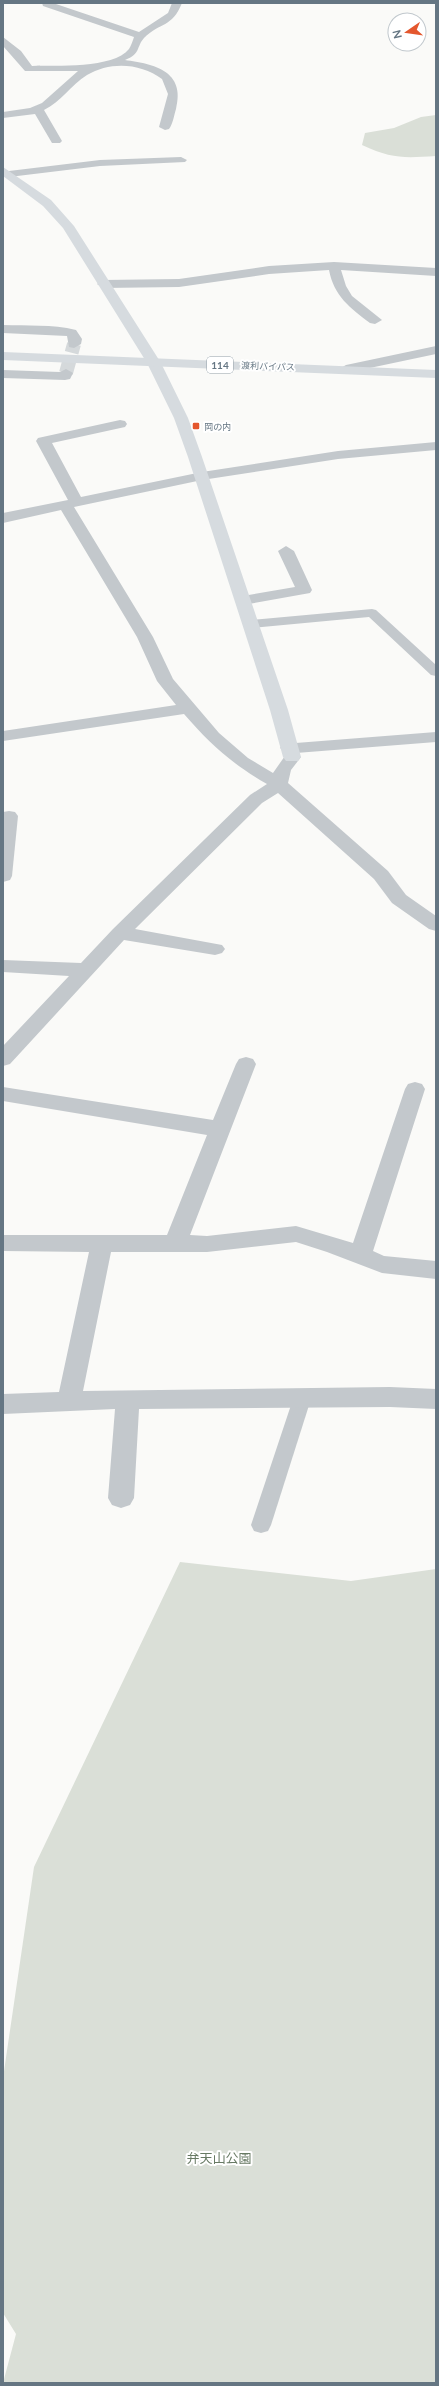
<svg xmlns="http://www.w3.org/2000/svg" width="439" height="2386" viewBox="0 0 439 2386" font-family="Lato,'Noto Sans JP',sans-serif">
	<style>
		.green { fill: #dadfd7 }
		.lines { fill: none; stroke-linecap: round; stroke-linejoin: round }
		.street-tunnel { stroke: #d5d9db; stroke-width: 14; stroke-dasharray: 14 7; stroke-linecap: butt }
		.lane { fill: #c3c8cc; fill-rule: evenodd }
		.street { fill: #c3c8cc; fill-rule: evenodd }
		.secondary { fill: #d6dbdf; fill-rule: evenodd }
		.highway { fill: #d6dbdf; fill-rule: evenodd }
		.poi-dot { fill: #e4572e; stroke: #fff; stroke-width: 1.5 }
		.labels { text-anchor: middle; dominant-baseline: central; stroke-width: 4; stroke-linejoin: round; paint-order: stroke }
		.far-street-label { font-size: 9px; fill: #657683; stroke: #fff }
		.far-poi-label { font-size: 9px; fill: #657683; stroke: #fff; text-anchor: start }
		.shield { fill: #fff; stroke: #939fa8; stroke-width: 1 }
		.shield-label { font-size: 10px; font-weight: bold; fill: #657683 }
		.near-park-label { font-size: 13px; fill: #687a64; stroke: #fff }
	</style>
	<rect width="100%" height="100%" fill="#fafaf8"/>
	<g class="green">
		<path d="M 436,115 L 436,156 C 404,158 392,159 362,145 L 365,133 L 394,128 L 421,117 Z"/>
		<polygon points="180,1562 351,1581 436,1569 436,2383 3,2383 16,2334 3,2313 3,2078 34,1867"/>
	</g>
	<g class="lines">
		<polyline class="street-tunnel" points="66,373 74,344"/>
		<g class="lane">
			<polygon points="372,609 376,610 436,665 436,676 431,675 369,617 251,628 245,624 251,620"/>
			<polygon points="302,1392 309,1394 311,1399 271,1525 268,1531 261,1533 254,1531 251,1525 293,1399 295,1394"/>
		</g>
		<g class="street">
			<path d="M 42,3 L 53,3 L 139,32 L 168,13 L 172,3 L 182,3 C 172,28 160,22 144,38 C 136,47 141,54 125,60 C 154,64 186,71 176,109 C 174,115 173,124 169,129 L 165,130 L 159,127 L 168,94 L 162,79 C 141,63 110,61 87,75 C 71,85 61,102 44,110 L 62,141 L 60,143 L 52,143 L 35,114 L 3,118 L 3,112 L 30,108 L 42,103 L 78,71 L 25,71 L 3,46 L 3,37 L 21,51 L 32,66 C 56,65 113,69 129,49 C 131,46 133,40 134,37 L 43,6 Z"/>
			<polygon points="181,157 187,160 185,162 100,166 9,177 3,174 9,171 100,160"/>
			<path d="M 334,262 L 436,268 L 436,276 L 341,270 L 346,286 L 352,296 L 382,320 L 375,324 L 370,323 C 350,308 334,296 329,270 L 269,274 L 179,287 L 103,288 L 97,284 L 103,280 L 179,279 L 269,266 Z"/>
			<path d="M 3,325 C 27,326 52,324 76,330 L 82,339 L 81,344 L 74,348 L 69,347 L 67,336 L 3,333 Z"/>
			<polygon points="436,346 436,354 346,373 339,369 346,365"/>
			<polygon points="66,369 73,373 70,379 65,380 3,378 3,370 60,372"/>
			<path d="M 120,420 L 125,421 L 127,424 L 125,427 L 52,443 L 81,497 L 202,472 L 338,451 L 436,442 L 436,450 L 338,459 L 202,480 L 74,507 L 153,637 L 173,679 L 219,733 L 248,758 L 273,773 L 287,753 L 280,748 L 283,744 L 436,732 L 436,742 L 296,753 L 301,757 L 291,770 L 288,783 L 388,871 L 406,895 L 436,916 L 436,931 L 429,929 L 392,903 L 374,879 L 278,793 L 262,803 L 135,929 L 222,945 L 225,949 L 222,953 L 215,955 L 124,940 L 10,1064 L 3,1066 L 3,1046 L 69,976 L 3,972 L 3,960 L 81,963 L 113,929 L 250,795 L 267,784 C 232,764 210,744 184,714 L 3,741 L 3,731 L 176,705 L 157,681 L 137,637 L 61,510 L 3,523 L 3,513 L 68,500 L 36,441 L 38,438 Z"/>
			<polygon points="286,546 294,551 312,590 310,593 243,605 237,603 235,600 237,597 295,587 278,551"/>
			<polygon points="9,811 15,812 18,816 12,876 10,880 3,882 3,812"/>
			<polygon points="246,1057 253,1059 256,1064 190,1235 207,1236 296,1226 353,1243 405,1089 408,1084 415,1082 422,1084 425,1089 373,1251 384,1256 436,1261 436,1279 382,1273 327,1252 296,1242 207,1252 111,1252 83,1391 390,1387 436,1389 436,1409 390,1407 139,1409 134,1498 130,1505 121,1508 112,1505 108,1498 115,1409 3,1414 3,1394 59,1392 89,1252 3,1251 3,1235 167,1235 207,1135 3,1101 3,1087 213,1120 236,1064 239,1059"/>
		</g>
		<polygon class="secondary" points="3,167 51,200 74,226 161,363 188,418 202,457 288,710 301,757 298,761 286,761 283,757 270,710 188,457 174,418 147,363 63,228 43,206 3,176"/>
		<polygon class="highway" points="3,352 436,370 436,378 3,360"/>
	</g>
	<rect class="poi-dot" x="192" y="422" width="8" height="8" rx="2"/>
	<g class="labels">
		<g class="far-street-label">
			<text transform="translate(268 366) rotate(2)">渡利バイパス</text>
		</g>
		<g class="far-poi-label">
			<text x="204" y="426">岡の内</text>
		</g>
		<rect class="shield" x="207" y="357" width="26" height="16" rx="3"/>
		<g class="shield-label">
			<text x="220" y="365">114</text>
		</g>
		<g class="near-park-label">
			<text x="219" y="2158">弁天山公園</text>
		</g>
	</g>
	<rect width="439" height="2386" fill="none" stroke="#657683" stroke-width="8"/>
	<g transform="translate(407 32) rotate(257)"><circle r="19" fill="#ffffff" stroke="#c1c8cd"/>
	<path d="M0-3L7 15L0 10L-7 15Z" fill="#e4572e"/>
	<text y="-6" font-size="11" font-weight="bold" text-anchor="middle" fill="#657683">N</text>
	</g>
</svg>
